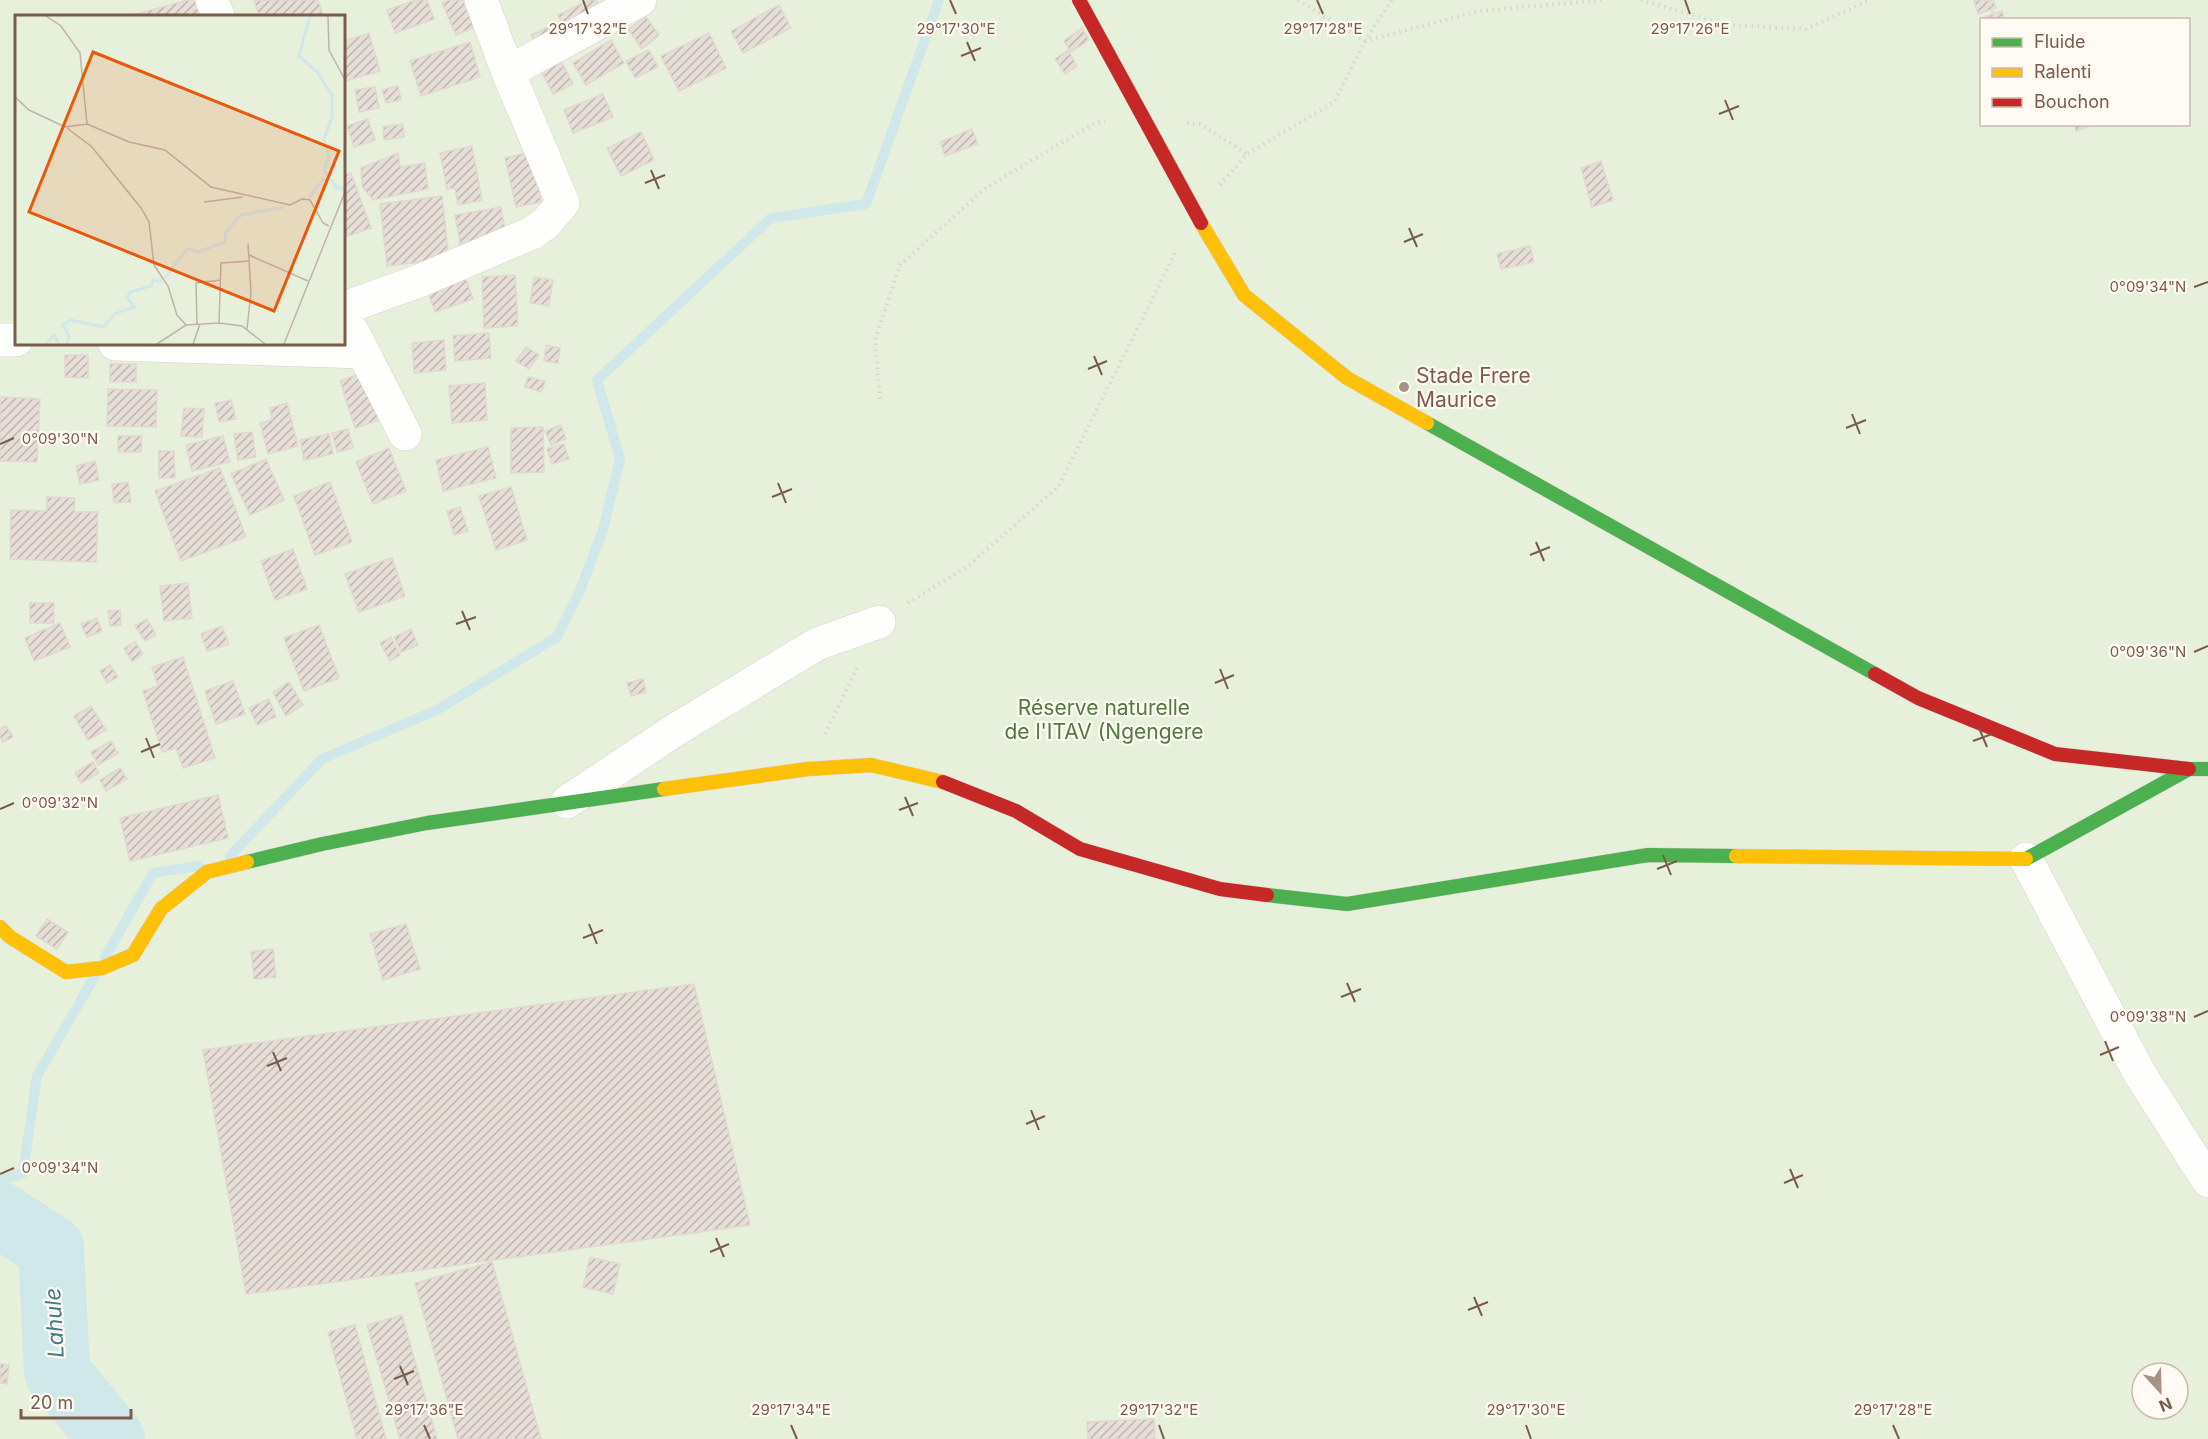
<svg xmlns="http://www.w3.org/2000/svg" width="2208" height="1439" viewBox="0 0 2208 1439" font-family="Inter,sans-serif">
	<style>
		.green { fill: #e7f0db; fill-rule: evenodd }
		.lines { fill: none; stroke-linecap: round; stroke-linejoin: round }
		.stream { stroke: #d0e8ea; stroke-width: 10 }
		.river { stroke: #d0e8ea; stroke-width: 66 }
		.building { fill: url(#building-hatch); stroke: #e2d8d2; stroke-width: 1.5 }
		.street-casing { stroke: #d7d1cb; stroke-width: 34 }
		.fast-casing { stroke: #d9d2cb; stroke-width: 15 }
		.slow-casing { stroke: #d9d2cb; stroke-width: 15 }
		.jam-casing { stroke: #d9d2cb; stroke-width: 15 }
		.path { stroke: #dcd5d0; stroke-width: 4; stroke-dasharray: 1.5 4.5; stroke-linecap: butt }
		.street { stroke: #fefefd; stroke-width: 33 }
		.fast { stroke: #4caf50; stroke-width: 14 }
		.slow { stroke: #ffc107; stroke-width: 14 }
		.jam { stroke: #c62828; stroke-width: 14 }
		.ticks { fill: none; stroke: #7a5c4d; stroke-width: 2 }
		.poi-dot { fill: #a69286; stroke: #fffaf3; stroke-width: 2 }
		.labels { text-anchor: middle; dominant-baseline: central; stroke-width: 4.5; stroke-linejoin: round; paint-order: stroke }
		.poi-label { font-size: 21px; fill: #7a5c4d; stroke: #fffaf3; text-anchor: start }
		.park-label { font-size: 21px; fill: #537a41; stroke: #fffaf3 }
		.water-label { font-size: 22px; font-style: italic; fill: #437c86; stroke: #fffaf3 }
		.inset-river { fill: none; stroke: #d0e8ea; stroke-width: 3 }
		.inset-road { fill: none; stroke: #c2b3aa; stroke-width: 1.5 }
		.view { fill: #e8590c; fill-opacity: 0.15; stroke: #e8590c; stroke-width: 3 }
		.inset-edge { fill: none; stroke: #7a5c4d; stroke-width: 3 }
		.ticks-label { font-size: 15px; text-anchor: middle; fill: #7a5c4d; stroke: #fffaf3; stroke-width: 4.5; stroke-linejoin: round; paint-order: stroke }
	</style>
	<defs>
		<pattern id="building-hatch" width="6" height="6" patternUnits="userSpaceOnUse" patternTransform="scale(1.5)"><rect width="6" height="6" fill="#e6ded7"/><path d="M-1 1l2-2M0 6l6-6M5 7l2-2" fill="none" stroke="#bfb7b1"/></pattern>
	</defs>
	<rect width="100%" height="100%" fill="#f9f5f0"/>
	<path class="green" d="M 0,0 L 2208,0 L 2208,1439 L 0,1439 ZM 16,16 L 344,16 L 344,344 L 16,344 ZM 1982,20 L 2188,20 L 2188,124 L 1982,124 ZM 2142,1373 L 2178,1373 L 2178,1409 L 2142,1409 Z"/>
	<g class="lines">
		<g class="stream">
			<polyline points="230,856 322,759 437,710 557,637 579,593 603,530 620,459 597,380 771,218 866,204 939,0"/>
			<polyline points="105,957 153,873 199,866"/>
			<polyline points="0,1181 23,1173 37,1076 96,974"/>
		</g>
		<polyline class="river" points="0,1215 51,1248 57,1372 112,1439"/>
	</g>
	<g class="building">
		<polygon points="188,0 209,0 214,16 134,16 133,15"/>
		<polygon points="254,0 318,0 323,16 259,16"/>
		<polygon points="416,0 427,0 434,19 395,33 387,10"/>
		<polygon points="449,0 463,0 475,27 456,35 442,3"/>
		<polygon points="589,0 596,0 605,18 568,35 558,15"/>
		<polygon points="1974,0 1993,0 1996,8 1978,14"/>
		<polygon points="779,5 791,28 743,53 731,31"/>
		<polygon points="2002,11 2005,20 1984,20 1984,17"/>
		<polygon points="646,17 659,35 642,49 628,29"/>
		<polygon points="559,22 568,40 540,53 531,35"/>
		<polygon points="1082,28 1089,40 1071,52 1064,41"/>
		<polygon points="369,33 380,71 346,81 344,73 344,41"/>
		<polygon points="709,33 726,68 679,91 661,56"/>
		<polygon points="611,40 624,63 586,85 573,63"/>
		<polygon points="470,42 480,77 421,96 410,61"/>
		<polygon points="649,50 658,67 635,78 626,61"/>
		<polygon points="1068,50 1077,66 1065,74 1055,59"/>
		<polygon points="557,53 573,84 553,94 537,63"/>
		<polygon points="398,86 401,100 386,103 382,90"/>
		<polygon points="375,87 379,108 359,112 355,90"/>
		<polygon points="603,94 613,117 573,133 564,110"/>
		<polygon points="368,119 375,140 354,147 347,126"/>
		<polygon points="403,124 404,137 384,140 383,127"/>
		<polygon points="2074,124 2096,124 2076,131"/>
		<polygon points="972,129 978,144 945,156 940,142"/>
		<polygon points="641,132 654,160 621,176 607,148"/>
		<polygon points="472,146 482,200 458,205 455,188 447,189 440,153"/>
		<polygon points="535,151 542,186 538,187 541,202 516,207 505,158"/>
		<polygon points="398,153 400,167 425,163 428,189 373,200 362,186 361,168"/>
		<polygon points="1601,161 1613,200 1592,207 1581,168"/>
		<polygon points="351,173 371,228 345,237 344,175"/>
		<polygon points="442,196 449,259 387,266 380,204"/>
		<polygon points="501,207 507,241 461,249 455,215"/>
		<polygon points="1530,246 1534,262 1501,269 1497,254"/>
		<polygon points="461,265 473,299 435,312 423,278"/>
		<polygon points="515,275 518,326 484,328 482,277"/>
		<polygon points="534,277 553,280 549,306 530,303"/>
		<polygon points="489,333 491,358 455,361 453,336"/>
		<polygon points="444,340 446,370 414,373 412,343"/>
		<polygon points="546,345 560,348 558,363 544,361"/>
		<polygon points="526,347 539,355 529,369 516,361"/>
		<polygon points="65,355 88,355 88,378 65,377"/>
		<rect x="110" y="364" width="26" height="18"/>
		<polygon points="373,369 389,417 355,428 340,381"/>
		<polygon points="528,377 545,381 542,392 525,387"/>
		<polygon points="485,383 487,420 452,423 449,386"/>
		<polygon points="108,389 157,390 156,427 107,426"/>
		<polygon points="0,397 40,399 37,462 0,461"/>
		<polygon points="231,400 236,419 219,422 215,403"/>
		<polygon points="287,403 298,446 268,454 260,423 272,420 270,408"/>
		<polygon points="184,408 204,409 202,437 181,436"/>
		<polygon points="561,425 566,439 551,445 545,431"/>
		<polygon points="543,427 544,472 511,473 511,428"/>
		<polygon points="348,429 353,448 337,452 332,433"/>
		<polygon points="252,432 256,457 238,460 234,434"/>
		<polygon points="329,434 333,454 304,460 300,440"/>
		<polygon points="118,436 142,436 141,452 118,452"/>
		<polygon points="223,436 230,462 192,471 186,445"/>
		<polygon points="564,444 569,459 552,464 547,449"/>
		<polygon points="488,447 496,478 443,491 436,460"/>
		<polygon points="389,448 406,491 373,504 356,462"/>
		<polygon points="159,451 174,451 175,478 159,478"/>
		<polygon points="266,459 284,500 250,515 231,474"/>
		<polygon points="95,461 99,480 80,484 76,466"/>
		<polygon points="220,468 246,537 181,561 155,491"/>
		<polygon points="128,482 131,502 114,503 112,484"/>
		<polygon points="330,482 352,542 315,555 294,496"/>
		<polygon points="511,487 527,540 496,550 479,496"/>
		<polygon points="47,497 75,498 74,512 98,512 96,562 10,559 11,510 47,511"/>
		<polygon points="460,507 468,531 454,535 447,511"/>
		<polygon points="293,549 307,589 275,600 261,561"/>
		<polygon points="392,558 405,596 359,612 345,574"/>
		<polygon points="188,583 192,618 164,621 160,586"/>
		<rect x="30" y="603" width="24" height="20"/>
		<polygon points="120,610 121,625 110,626 108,611"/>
		<polygon points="97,618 102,631 87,637 81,624"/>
		<polygon points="147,619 156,635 145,641 135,626"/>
		<polygon points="60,623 70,647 34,661 25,638"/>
		<polygon points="319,625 339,678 304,691 284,638"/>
		<polygon points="222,626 229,644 207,651 201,634"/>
		<polygon points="411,629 418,645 401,652 394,637"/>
		<polygon points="391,637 400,655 390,661 380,643"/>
		<polygon points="135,642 143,654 132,662 124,648"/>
		<polygon points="183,657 215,758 183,768 176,748 162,752 143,691 158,686 152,667"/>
		<polygon points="110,665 118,677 107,683 100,671"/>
		<polygon points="643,679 646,692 631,696 627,683"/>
		<polygon points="233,681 245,714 216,724 205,691"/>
		<polygon points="289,682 303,705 286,716 273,692"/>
		<polygon points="269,699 276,717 257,725 249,708"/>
		<polygon points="91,706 106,730 88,740 74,716"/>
		<polygon points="6,726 13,737 3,742 0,737 0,729"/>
		<polygon points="111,741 118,753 98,765 91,752"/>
		<polygon points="93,762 99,773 81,783 75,773"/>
		<polygon points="120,768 127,779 106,791 100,780"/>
		<polygon points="218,795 228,838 130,861 120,818"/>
		<polygon points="47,919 68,932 57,949 36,936"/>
		<polygon points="406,924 420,969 383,980 370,934"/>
		<polygon points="273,949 276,977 254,979 251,952"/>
		<polygon points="694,984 750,1225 246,1294 203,1050"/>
		<polygon points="590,1257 620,1264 613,1294 583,1287"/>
		<polygon points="492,1262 541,1439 458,1439 415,1283"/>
		<polygon points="402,1315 437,1439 400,1439 367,1325"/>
		<polygon points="355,1325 386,1439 357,1439 328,1332"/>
		<polygon points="0,1364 9,1365 7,1384 0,1383"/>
		<polygon points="1154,1419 1155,1439 1088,1439 1087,1422"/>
	</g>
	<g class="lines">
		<g class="street-casing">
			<g id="street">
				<polyline points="212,0 218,16"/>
				<polyline points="508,72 640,0"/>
				<polyline points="344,308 419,281 532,233 546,223 563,203 508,72 481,0"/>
				<polyline points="353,332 405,434"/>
				<polyline points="0,340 16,340"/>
				<polyline points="115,344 363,352"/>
				<polyline points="567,802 675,730 817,644 879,622"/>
				<polyline points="2026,859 2140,1074 2208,1181"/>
			</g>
		</g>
		<g class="fast-casing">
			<g id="fast">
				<polyline points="1427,423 1875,674"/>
				<polyline points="2026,859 2189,769 2208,769"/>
				<polyline points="247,862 322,844 427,823 664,789"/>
				<polyline points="1267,895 1347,904 1648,855 1736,856"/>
			</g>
		</g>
		<g class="slow-casing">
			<g id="slow">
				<polyline points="1201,223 1244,295 1347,378 1427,423"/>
				<polyline points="664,789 808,769 871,765 943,782"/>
				<polyline points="1736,856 2026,859"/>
				<polyline points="0,927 10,937 66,972 102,968 133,955 161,909 207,872 247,862"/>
			</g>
		</g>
		<g class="jam-casing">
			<g id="jam">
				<polyline points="1079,0 1201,223"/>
				<polyline points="1875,674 1918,698 2055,754 2189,769"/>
				<polyline points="943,782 1016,811 1080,849 1220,889 1267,895"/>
			</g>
		</g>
		<g class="path">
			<polyline points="1298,0 1365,41 1479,11 1603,0"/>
			<polyline points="1641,0 1727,25 1806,29 1870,0"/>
			<polyline points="1988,0 1996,20"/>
			<polyline points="1187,123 1200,124 1247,154"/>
			<polyline points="1220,185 1247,154 1334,102 1365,41 1392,0"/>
			<polyline points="880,399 875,340 900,265 987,187 1095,123 1105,122"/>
			<polyline points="908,603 968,566 1058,487 1176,251"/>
			<polyline points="825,734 857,668"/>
		</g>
		<use href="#street" class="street"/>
		<use href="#fast" class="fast"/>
		<use href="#slow" class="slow"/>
		<use href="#jam" class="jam"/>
	</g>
	<path class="ticks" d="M 583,0 L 588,14M 950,0 L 956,14M 1317,0 L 1323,14M 1685,0 L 1690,14M 967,42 L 975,61M 961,56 L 981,48M 1725,100 L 1733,120M 1719,114 L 1739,106M 651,170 L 659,189M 645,183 L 665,175M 1409,228 L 1417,247M 1404,242 L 1423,234M 2194,287 L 2208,282M 1094,356 L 1102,375M 1088,369 L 1107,361M 1852,414 L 1860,434M 1846,428 L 1866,420M 0,444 L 14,438M 778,483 L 786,503M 772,497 L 792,489M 1536,542 L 1544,561M 1530,555 L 1550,547M 462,611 L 470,630M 456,624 L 476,617M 2194,652 L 2208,646M 1220,669 L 1228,689M 1215,683 L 1234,675M 1979,728 L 1987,747M 146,738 L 154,758M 1973,741 L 1992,734M 141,752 L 160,744M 905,797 L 913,816M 0,809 L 14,803M 899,810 L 918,803M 1663,855 L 1671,875M 1657,869 L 1677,861M 589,924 L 597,944M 583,938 L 603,930M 1347,983 L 1355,1002M 1341,997 L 1361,989M 2194,1017 L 2208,1011M 2105,1041 L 2113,1061M 273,1052 L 281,1071M 2100,1055 L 2119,1047M 267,1066 L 287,1058M 1031,1110 L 1039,1130M 1026,1124 L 1045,1116M 1790,1169 L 1798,1188M 0,1174 L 14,1168M 1784,1183 L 1803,1175M 716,1238 L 724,1257M 710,1252 L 729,1244M 1474,1297 L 1482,1316M 1468,1310 L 1488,1302M 400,1366 L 408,1385M 394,1379 L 414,1371M 424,1425 L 430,1439M 791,1425 L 797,1439M 1159,1425 L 1164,1439M 1526,1425 L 1531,1439M 1893,1425 L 1899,1439"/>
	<circle class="poi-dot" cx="1404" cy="387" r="6"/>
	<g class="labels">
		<g class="poi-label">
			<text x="1416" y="375">Stade Frere<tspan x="1416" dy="24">Maurice</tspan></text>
		</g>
		<g class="park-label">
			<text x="1104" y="707">Réserve naturelle<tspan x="1104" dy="24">de l'ITAV (Ngengere</tspan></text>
		</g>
		<g class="water-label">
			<text transform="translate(54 1323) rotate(-93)">Lahule</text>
		</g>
	</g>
	<g transform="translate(15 15)">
		<rect width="330" height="330" fill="#f9f5f0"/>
		<path d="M 0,1 L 330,1 L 330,329 L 0,329 Z" fill="#e7f0db"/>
		<path class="inset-river" d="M 295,1 L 284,41 L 302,57 L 317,80 L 317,102 L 309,124 L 314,141 L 309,155 L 322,173 L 330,174M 294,182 L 309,164 L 316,165M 150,263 L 172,234 L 183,237 L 210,227 L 211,217 L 226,200 L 269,192M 31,329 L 39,320 L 44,329M 52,329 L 54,321 L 48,310 L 56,305 L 88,312 L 101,298 L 120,292 L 112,283 L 115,277 L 136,271 L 138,265 L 147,266"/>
		<path class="inset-road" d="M 31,1 L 46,11 L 65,38 L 72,109M 313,1 L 314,35 L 330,65M 0,82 L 14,95 L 50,112 L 72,109 L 114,127 L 150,135 L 196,172 L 275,190 L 287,184 L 295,185 L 308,208 L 314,211M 52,113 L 77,132 L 126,193 L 134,207 L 139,250 L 153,271 L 162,300 L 171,310M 189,187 L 228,182M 234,240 L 293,266M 204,308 L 206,248 L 235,246M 182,309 L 181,268 L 206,265M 232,314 L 236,277 L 233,229M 142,329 L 171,310 L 204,308 L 227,311 L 250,329M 178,329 L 185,309M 269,329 L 330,177"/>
		<path class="view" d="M 78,37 L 324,136 L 259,296 L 14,197 Z"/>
		<rect width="330" height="330" class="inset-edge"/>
	</g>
	<g class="ticks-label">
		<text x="588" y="34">29°17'32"E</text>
		<text x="956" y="34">29°17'30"E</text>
		<text x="1323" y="34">29°17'28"E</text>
		<text x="1690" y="34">29°17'26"E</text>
		<text x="2148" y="292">0°09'34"N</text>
		<text x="60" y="444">0°09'30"N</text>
		<text x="2148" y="657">0°09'36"N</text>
		<text x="60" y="808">0°09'32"N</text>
		<text x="2148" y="1022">0°09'38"N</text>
		<text x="60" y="1173">0°09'34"N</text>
		<text x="424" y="1415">29°17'36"E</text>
		<text x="791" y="1415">29°17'34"E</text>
		<text x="1159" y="1415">29°17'32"E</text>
		<text x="1526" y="1415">29°17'30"E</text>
		<text x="1893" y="1415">29°17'28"E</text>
	</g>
	<rect x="1980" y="18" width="210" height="108" fill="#fffaf3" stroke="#cabbb1" stroke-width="1.5"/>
	<rect x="1992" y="38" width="30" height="9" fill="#4caf50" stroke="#cabbb1" stroke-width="1.5"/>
	<text x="2034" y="48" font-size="18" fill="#7a5c4d">Fluide</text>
	<rect x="1992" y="68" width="30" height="9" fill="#ffc107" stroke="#cabbb1" stroke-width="1.5"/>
	<text x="2034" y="78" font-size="18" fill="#7a5c4d">Ralenti</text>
	<rect x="1992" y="98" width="30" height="9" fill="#c62828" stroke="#cabbb1" stroke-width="1.5"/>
	<text x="2034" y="108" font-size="18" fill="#7a5c4d">Bouchon</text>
	<g transform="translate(2160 1391) rotate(158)"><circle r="28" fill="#fffaf3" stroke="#cabbb1" stroke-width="1.5"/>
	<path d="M0-4.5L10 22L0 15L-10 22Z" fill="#a69286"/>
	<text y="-9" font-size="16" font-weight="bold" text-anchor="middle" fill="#7a5c4d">N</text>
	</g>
	<path d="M21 1409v9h110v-9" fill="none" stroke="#7a5c4d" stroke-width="3"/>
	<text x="30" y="1409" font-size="18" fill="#7a5c4d" stroke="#fffaf3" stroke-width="4.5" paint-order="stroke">20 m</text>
</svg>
